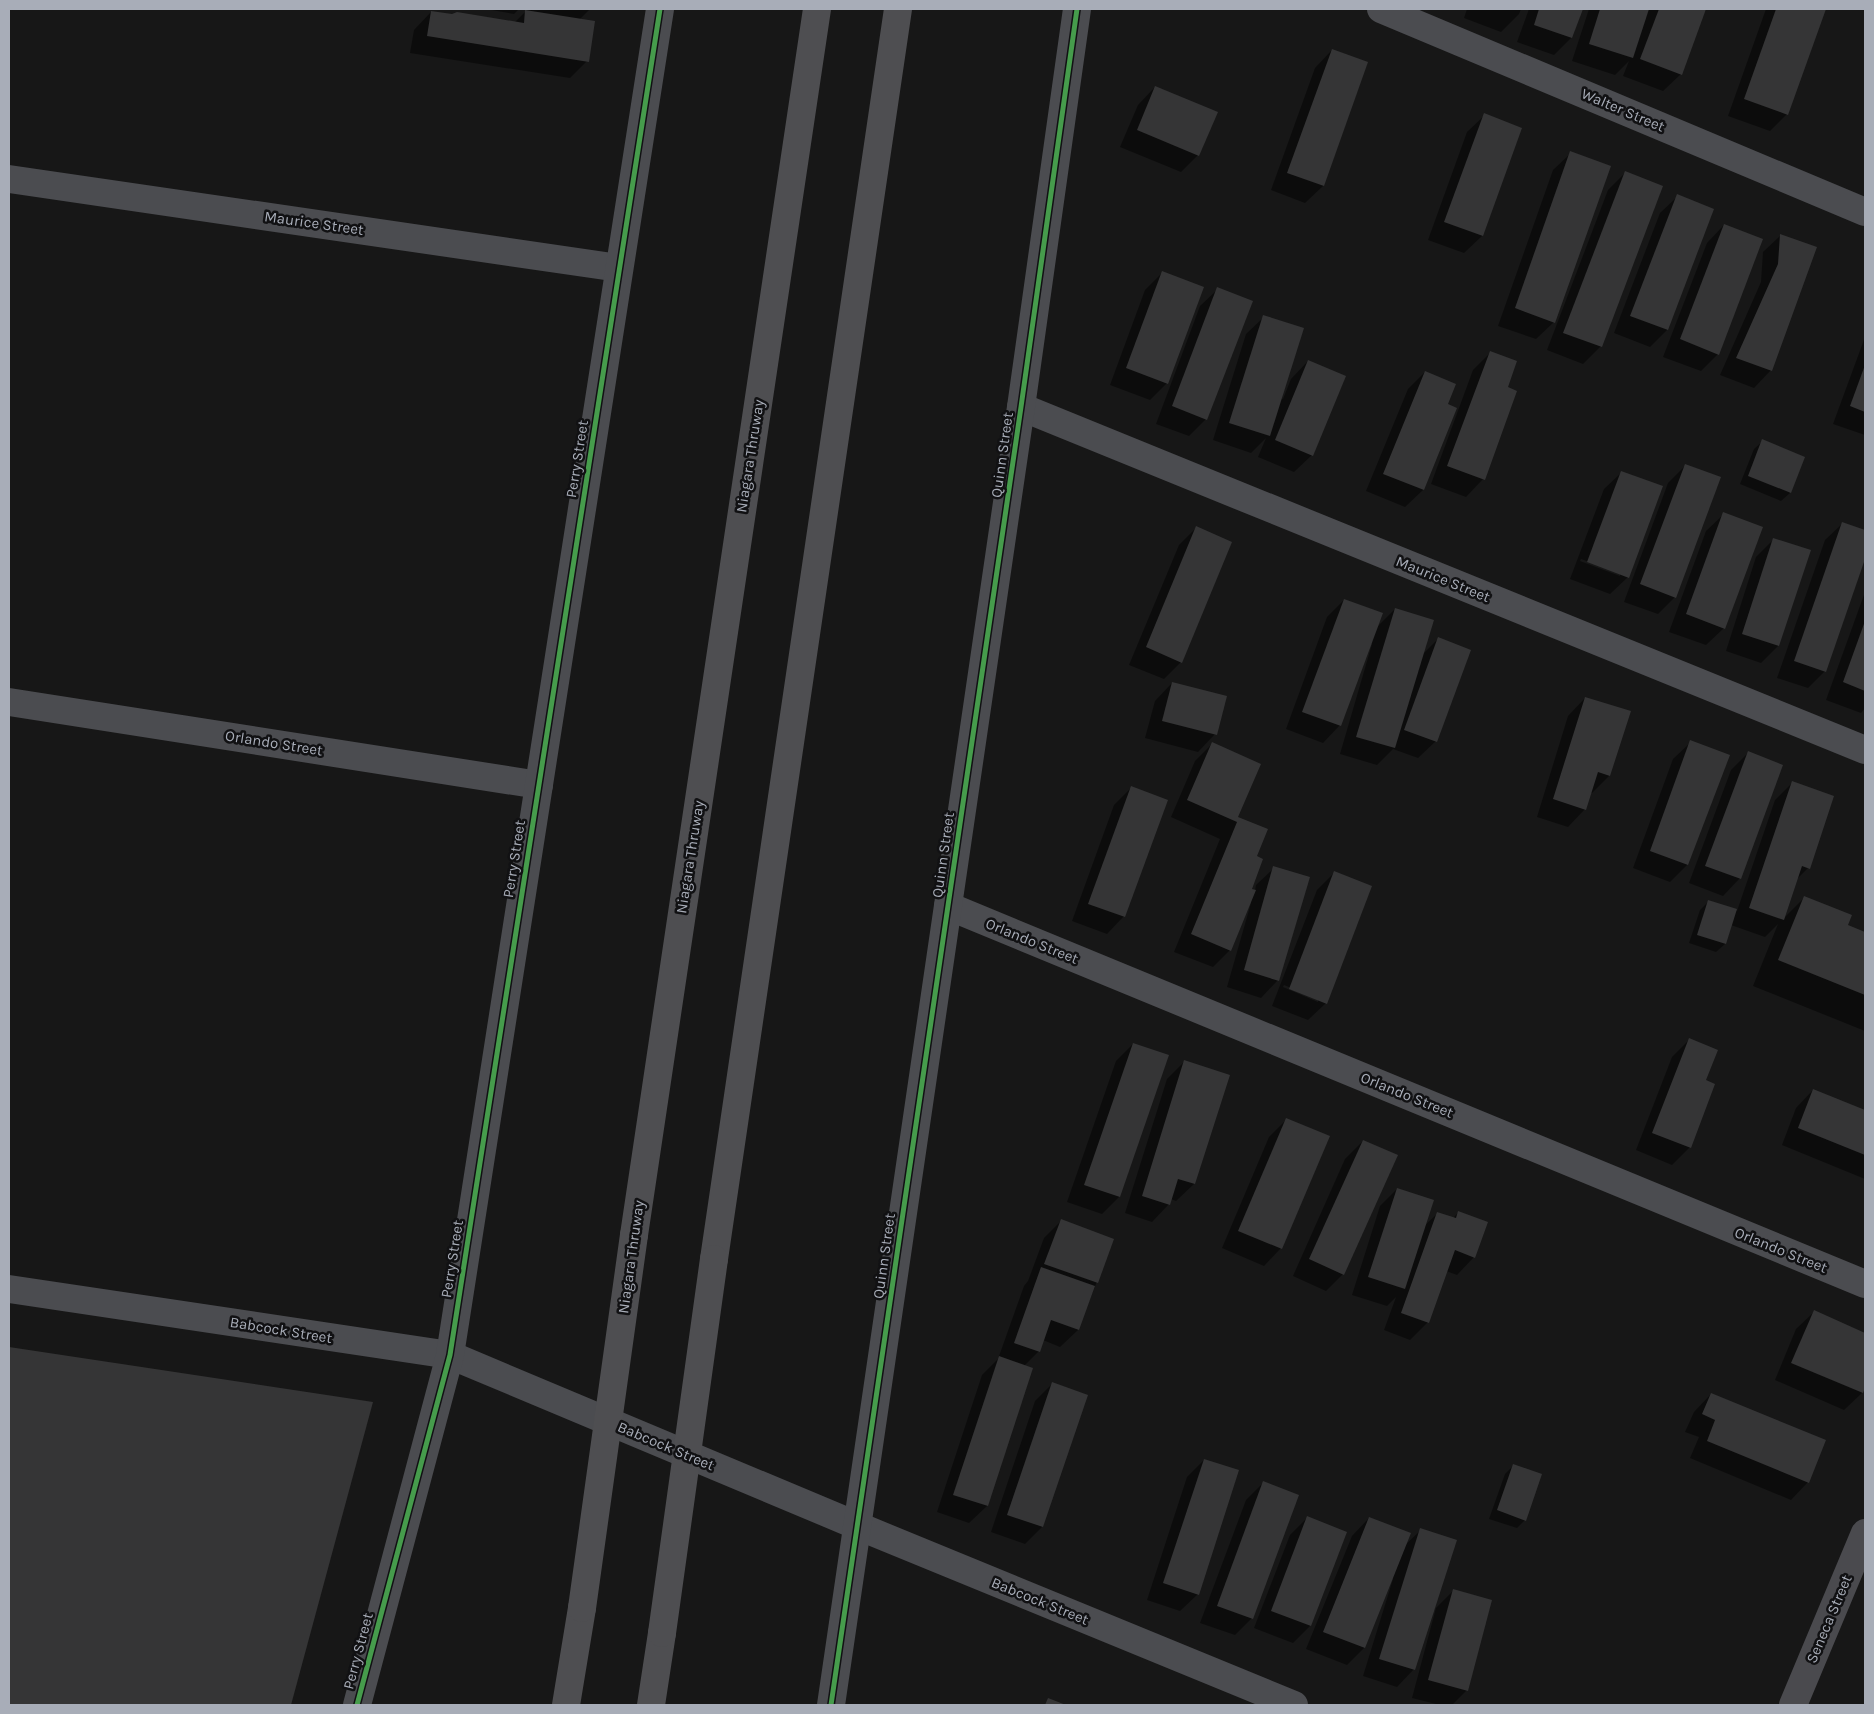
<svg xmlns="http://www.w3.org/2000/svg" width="1874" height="1714" viewBox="0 0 1874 1714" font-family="Karla,sans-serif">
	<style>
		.shadow { fill: #0007; fill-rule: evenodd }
		.building { fill: #353536 }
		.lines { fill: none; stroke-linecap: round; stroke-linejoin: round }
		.minor { stroke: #4b4c50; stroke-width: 28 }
		.secondary { stroke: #4a4a4e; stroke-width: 28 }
		.motorway { stroke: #4e4e51; stroke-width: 28 }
		.motorway-bridge { stroke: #4e4e51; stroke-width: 28 }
		.cycleway-casing { stroke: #111113; stroke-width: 8 }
		.cycleway { stroke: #469c4c; stroke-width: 5 }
		.labels { text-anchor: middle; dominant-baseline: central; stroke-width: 5; stroke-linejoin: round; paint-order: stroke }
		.street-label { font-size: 15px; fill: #a8adb8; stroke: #111113 }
	</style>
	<rect width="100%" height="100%" fill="#171717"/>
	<g class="shadow">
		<polygon points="486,9 519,9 514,14"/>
		<polygon points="521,9 590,9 579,20 587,61 570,78 410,53 414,30 431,12 514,23 527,10"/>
		<polygon points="1467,9 1521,9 1519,14 1501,32 1464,18"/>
		<polygon points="1529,9 1581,9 1571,38 1554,55 1517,42"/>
		<polygon points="1589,9 1705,9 1681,74 1663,91 1623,76 1629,61 1615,75 1572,61"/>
		<polygon points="1766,9 1825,9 1787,114 1770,131 1728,116"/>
		<polygon points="1332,50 1366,63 1323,186 1305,203 1271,190 1315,68"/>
		<polygon points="1155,87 1198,155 1181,172 1120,147 1138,105"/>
		<polygon points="1485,115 1521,128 1482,236 1464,253 1428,240 1467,132"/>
		<polygon points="1571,153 1554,322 1536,339 1498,326 1553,170"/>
		<polygon points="1625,173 1601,346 1583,364 1547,350 1608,190"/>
		<polygon points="1678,196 1667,330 1650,347 1614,333 1660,213"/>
		<polygon points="1724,225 1718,354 1701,371 1663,357 1707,243"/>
		<polygon points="1781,235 1771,370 1754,388 1720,375 1761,282 1763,252"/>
		<polygon points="1163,272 1167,383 1150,400 1110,385 1145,290"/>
		<polygon points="1218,289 1206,419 1189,436 1156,424 1200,306"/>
		<polygon points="1264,317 1281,398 1283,399 1291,379 1308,361 1312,455 1294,472 1258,457 1266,438 1251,453 1213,440 1246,334"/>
		<polygon points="1865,337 1865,435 1833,424"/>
		<polygon points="1491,352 1506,388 1483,479 1466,497 1431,484 1473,370"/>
		<polygon points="1425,372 1446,405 1456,409 1423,490 1405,507 1366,491 1408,389"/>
		<polygon points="1763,441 1790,493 1781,501 1740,484 1754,449"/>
		<polygon points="1686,465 1675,597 1658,614 1624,602 1668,483"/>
		<path d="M 1622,472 L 1628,577 L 1610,594 L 1570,579 L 1604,489 ZM 1581,559 L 1620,573 L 1620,576 L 1580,561 Z"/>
		<polygon points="1724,514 1724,628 1706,645 1669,632 1706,531"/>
		<polygon points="1843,523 1865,531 1865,555 1825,671 1808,688 1777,678 1825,540"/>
		<polygon points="1196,528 1181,662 1164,679 1129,665 1179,545"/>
		<polygon points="1773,540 1809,551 1778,646 1761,663 1726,651 1756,557"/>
		<polygon points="1865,592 1865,708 1861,713 1826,700"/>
		<polygon points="1344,600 1376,628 1395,609 1422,655 1438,639 1436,741 1418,758 1393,749 1377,765 1340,754 1372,644 1370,643 1340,725 1323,743 1286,729 1327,617"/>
		<polygon points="1172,683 1215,734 1198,752 1145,738 1155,701"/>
		<polygon points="1585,698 1629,712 1609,776 1592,793 1590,792 1585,809 1568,827 1537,817 1568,716"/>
		<polygon points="1691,742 1687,865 1670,882 1633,868 1673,759"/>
		<polygon points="1212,744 1237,818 1255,857 1250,889 1255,891 1256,885 1274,868 1278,980 1261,998 1227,987 1251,903 1250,902 1230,950 1213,967 1174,952 1220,839 1171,817 1195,761"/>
		<polygon points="1748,753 1740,878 1723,896 1689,883 1731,770"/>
		<polygon points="1792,783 1808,868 1795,881 1783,919 1804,898 1846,925 1865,933 1865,1031 1753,986 1778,924 1765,937 1731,925 1725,944 1716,952 1689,943 1700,910 1709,901 1737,911 1775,800"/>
		<polygon points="1131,788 1124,916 1107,934 1072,921 1114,805"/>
		<path d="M 1334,873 L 1326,1003 L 1308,1020 L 1272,1006 L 1317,890 ZM 1284,985 L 1318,999 L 1318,1002 L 1283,987 Z"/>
		<polygon points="1689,1040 1704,1081 1690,1147 1672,1165 1636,1150 1672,1057"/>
		<polygon points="1133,1044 1168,1056 1119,1197 1102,1214 1067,1202 1116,1061"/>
		<polygon points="1184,1062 1228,1076 1194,1184 1176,1201 1171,1199 1169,1204 1152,1222 1125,1213 1167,1079"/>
		<polygon points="1813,1090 1865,1111 1865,1179 1782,1145 1796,1108"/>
		<polygon points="1286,1120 1281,1248 1264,1266 1222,1248 1269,1137"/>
		<polygon points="1363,1141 1343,1274 1326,1291 1293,1276 1345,1159"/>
		<polygon points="1397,1189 1424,1226 1437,1214 1452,1219 1458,1213 1474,1257 1457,1275 1446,1271 1428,1322 1410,1340 1384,1330 1396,1297 1387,1306 1352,1295 1380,1206"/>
		<polygon points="1061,1221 1113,1240 1078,1330 1060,1347 1043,1340 1039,1351 1024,1366 1032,1368 987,1506 969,1523 937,1512 982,1375 998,1359 1024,1286 1028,1281 1044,1238"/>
		<polygon points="1814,1312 1865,1334 1865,1385 1862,1393 1844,1410 1775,1380 1796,1329"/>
		<polygon points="9,1348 371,1403 289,1705 9,1705"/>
		<polygon points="1052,1384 1086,1396 1042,1527 1025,1544 991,1532 1035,1401"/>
		<polygon points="1711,1394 1808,1482 1791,1500 1690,1458 1699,1437 1685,1432 1694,1412"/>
		<polygon points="1204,1460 1198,1594 1180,1611 1147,1600 1187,1477"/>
		<polygon points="1513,1466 1525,1520 1517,1528 1489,1519 1505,1474"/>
		<polygon points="1263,1483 1252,1618 1235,1635 1200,1623 1246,1500"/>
		<polygon points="1307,1518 1310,1626 1293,1643 1254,1628 1290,1535"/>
		<polygon points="1369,1518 1404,1546 1421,1530 1414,1669 1397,1687 1363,1676 1393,1579 1391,1578 1364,1648 1347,1665 1306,1649 1352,1536"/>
		<polygon points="1453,1591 1467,1690 1452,1705 1440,1705 1412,1698 1436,1608"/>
	</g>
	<g class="building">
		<polygon points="1539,9 1583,9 1572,38 1534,25"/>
		<polygon points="1600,9 1649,9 1633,58 1589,44"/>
		<polygon points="1659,9 1706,9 1682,75 1640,59"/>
		<polygon points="1776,9 1826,9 1788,115 1744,99"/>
		<polygon points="525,10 595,21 589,62 427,36 431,11 452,14 457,12 524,23"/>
		<polygon points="1332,49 1368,62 1324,186 1287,173"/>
		<polygon points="1155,86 1218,112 1199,156 1137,130"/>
		<polygon points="1484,113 1522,128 1483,236 1444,222"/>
		<polygon points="1570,151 1611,166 1555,323 1515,308"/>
		<polygon points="1625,171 1663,186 1602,347 1563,333"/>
		<polygon points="1677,194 1714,209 1668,330 1630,316"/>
		<polygon points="1724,224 1763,239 1719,355 1680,339"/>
		<polygon points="1780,234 1817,247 1772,371 1736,358 1778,264"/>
		<polygon points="1162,271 1204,287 1168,384 1126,368"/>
		<polygon points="1217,287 1253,301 1207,420 1172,406"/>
		<polygon points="1263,315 1304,328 1270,436 1229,423"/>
		<polygon points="1490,351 1517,361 1508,387 1517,391 1485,480 1447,466"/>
		<polygon points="1308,360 1346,376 1313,456 1275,440"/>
		<polygon points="1865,365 1865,412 1850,406"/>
		<polygon points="1425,371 1456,384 1448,404 1457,408 1424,490 1383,474"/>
		<polygon points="1762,439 1805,457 1791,493 1748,476"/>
		<polygon points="1685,464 1721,477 1676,598 1640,584"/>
		<polygon points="1621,471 1663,486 1629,578 1587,562"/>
		<polygon points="1723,512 1763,527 1725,629 1686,614"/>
		<polygon points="1842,522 1865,530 1865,559 1826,672 1794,661"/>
		<polygon points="1196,526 1232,542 1182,663 1146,647"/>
		<polygon points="1773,538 1811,550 1779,646 1742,634"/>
		<polygon points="1344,599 1383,613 1341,726 1302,712"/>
		<polygon points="1395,608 1434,620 1395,748 1356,737"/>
		<polygon points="1865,621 1865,691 1843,682"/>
		<polygon points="1438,637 1471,650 1437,742 1404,730"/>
		<polygon points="1172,682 1227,696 1217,735 1162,721"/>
		<polygon points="1585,697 1631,711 1610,776 1598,772 1586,810 1553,799"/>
		<polygon points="1690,740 1730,755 1688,865 1650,851"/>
		<polygon points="1212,742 1261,764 1238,817 1268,829 1257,856 1263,859 1252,889 1256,890 1231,951 1191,934 1237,822 1187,800"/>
		<polygon points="1748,751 1783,765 1741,879 1705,866"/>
		<polygon points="1792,781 1834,796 1810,869 1802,866 1784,920 1749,908"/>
		<polygon points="1131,786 1168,800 1125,917 1088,904"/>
		<polygon points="1273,866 1310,877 1279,981 1244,970"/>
		<polygon points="1334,871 1372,886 1327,1004 1289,989"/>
		<polygon points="1804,896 1852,915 1848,925 1865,932 1865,995 1778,960"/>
		<polygon points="1708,900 1737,909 1726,944 1697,935"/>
		<polygon points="1689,1038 1718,1050 1706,1080 1715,1084 1691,1148 1652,1133"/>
		<polygon points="1133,1043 1169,1055 1120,1197 1084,1185"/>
		<polygon points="1184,1060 1230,1075 1195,1184 1178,1179 1170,1205 1142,1196"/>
		<polygon points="1813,1089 1865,1110 1865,1155 1798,1128"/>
		<polygon points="1286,1118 1330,1136 1282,1249 1238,1231"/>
		<polygon points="1363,1140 1398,1155 1344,1275 1309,1259"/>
		<polygon points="1397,1188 1434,1200 1405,1289 1368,1277"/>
		<polygon points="1458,1211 1488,1222 1475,1258 1455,1250 1429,1323 1401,1313 1437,1212 1456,1218"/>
		<polygon points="1061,1219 1114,1239 1098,1283 1044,1264"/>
		<polygon points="1041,1267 1095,1286 1079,1330 1051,1320 1040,1352 1014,1343"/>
		<polygon points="1814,1310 1865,1333 1865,1388 1863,1393 1791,1363"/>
		<polygon points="9,1347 373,1402 291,1705 9,1705"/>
		<polygon points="999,1356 1033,1368 988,1506 953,1495"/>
		<polygon points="1052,1382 1088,1395 1043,1527 1007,1515"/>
		<polygon points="1711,1393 1826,1440 1809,1483 1707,1441 1715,1420 1702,1414"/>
		<polygon points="1204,1459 1239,1470 1199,1595 1163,1583"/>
		<polygon points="1513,1464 1542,1474 1526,1521 1497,1510"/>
		<polygon points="1263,1481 1299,1495 1253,1619 1217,1606"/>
		<polygon points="1307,1516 1347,1532 1311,1626 1271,1611"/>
		<polygon points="1369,1517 1411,1533 1365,1648 1323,1632"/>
		<polygon points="1420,1528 1457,1540 1415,1670 1379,1659"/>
		<polygon points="1453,1589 1492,1600 1468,1691 1428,1680"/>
		<polygon points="1048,1698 1066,1705 1045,1705"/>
	</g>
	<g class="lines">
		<g class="minor">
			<polyline points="1381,9 1865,212"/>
			<polyline points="9,179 619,268"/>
			<polyline points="1021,407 1865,750"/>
			<polyline points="9,702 539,785"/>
			<polyline points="948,906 1865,1284"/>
			<polyline points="9,1289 450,1355 858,1526 1294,1705"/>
			<polyline points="357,1705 450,1355 660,9"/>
			<polyline points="831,1705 1021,407 1077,9"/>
		</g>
		<polyline class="secondary" points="1793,1705 1865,1533"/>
		<g class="motorway">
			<polyline points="634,1235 817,9"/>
			<polyline points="714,1259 898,9"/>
			<polyline points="566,1705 582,1608"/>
			<polyline points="651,1705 662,1633"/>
		</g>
		<g class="motorway-bridge">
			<polyline points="582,1608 634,1235"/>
			<polyline points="662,1633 714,1259"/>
		</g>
		<g class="cycleway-casing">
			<g id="cycleway">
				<polyline points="357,1705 450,1355 660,9"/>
				<polyline points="831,1705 1021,407 1077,9"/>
			</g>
		</g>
		<use href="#cycleway" class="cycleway"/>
	</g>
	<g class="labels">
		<g class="street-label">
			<text transform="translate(1623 110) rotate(23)">Walter Street</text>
			<text transform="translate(314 223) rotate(8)">Maurice Street</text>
			<text transform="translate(1002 455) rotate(-82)">Quinn Street</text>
			<text transform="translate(750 456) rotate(-81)">Niagara Thruway</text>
			<text transform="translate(577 459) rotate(-81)">Perry Street</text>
			<text transform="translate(1443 579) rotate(22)">Maurice Street</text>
			<text transform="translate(274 743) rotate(9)">Orlando Street</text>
			<text transform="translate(943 855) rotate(-82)">Quinn Street</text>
			<text transform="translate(690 857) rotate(-81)">Niagara Thruway</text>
			<text transform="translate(514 859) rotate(-81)">Perry Street</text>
			<text transform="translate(1032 941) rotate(22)">Orlando Street</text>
			<text transform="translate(1407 1095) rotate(22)">Orlando Street</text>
			<text transform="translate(1781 1250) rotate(22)">Orlando Street</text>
			<text transform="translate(884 1256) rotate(-82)">Quinn Street</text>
			<text transform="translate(631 1257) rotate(-82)">Niagara Thruway</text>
			<text transform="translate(452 1259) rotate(-81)">Perry Street</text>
			<text transform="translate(281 1330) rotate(9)">Babcock Street</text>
			<text transform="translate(666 1446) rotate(23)">Babcock Street</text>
			<text transform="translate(1040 1601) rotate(22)">Babcock Street</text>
			<text transform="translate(1829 1619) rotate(-67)">Seneca Street</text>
			<text transform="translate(358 1651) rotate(-75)">Perry Street</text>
		</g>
	</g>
	<rect width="1874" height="1714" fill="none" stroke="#a8adb8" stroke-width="20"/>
</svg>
